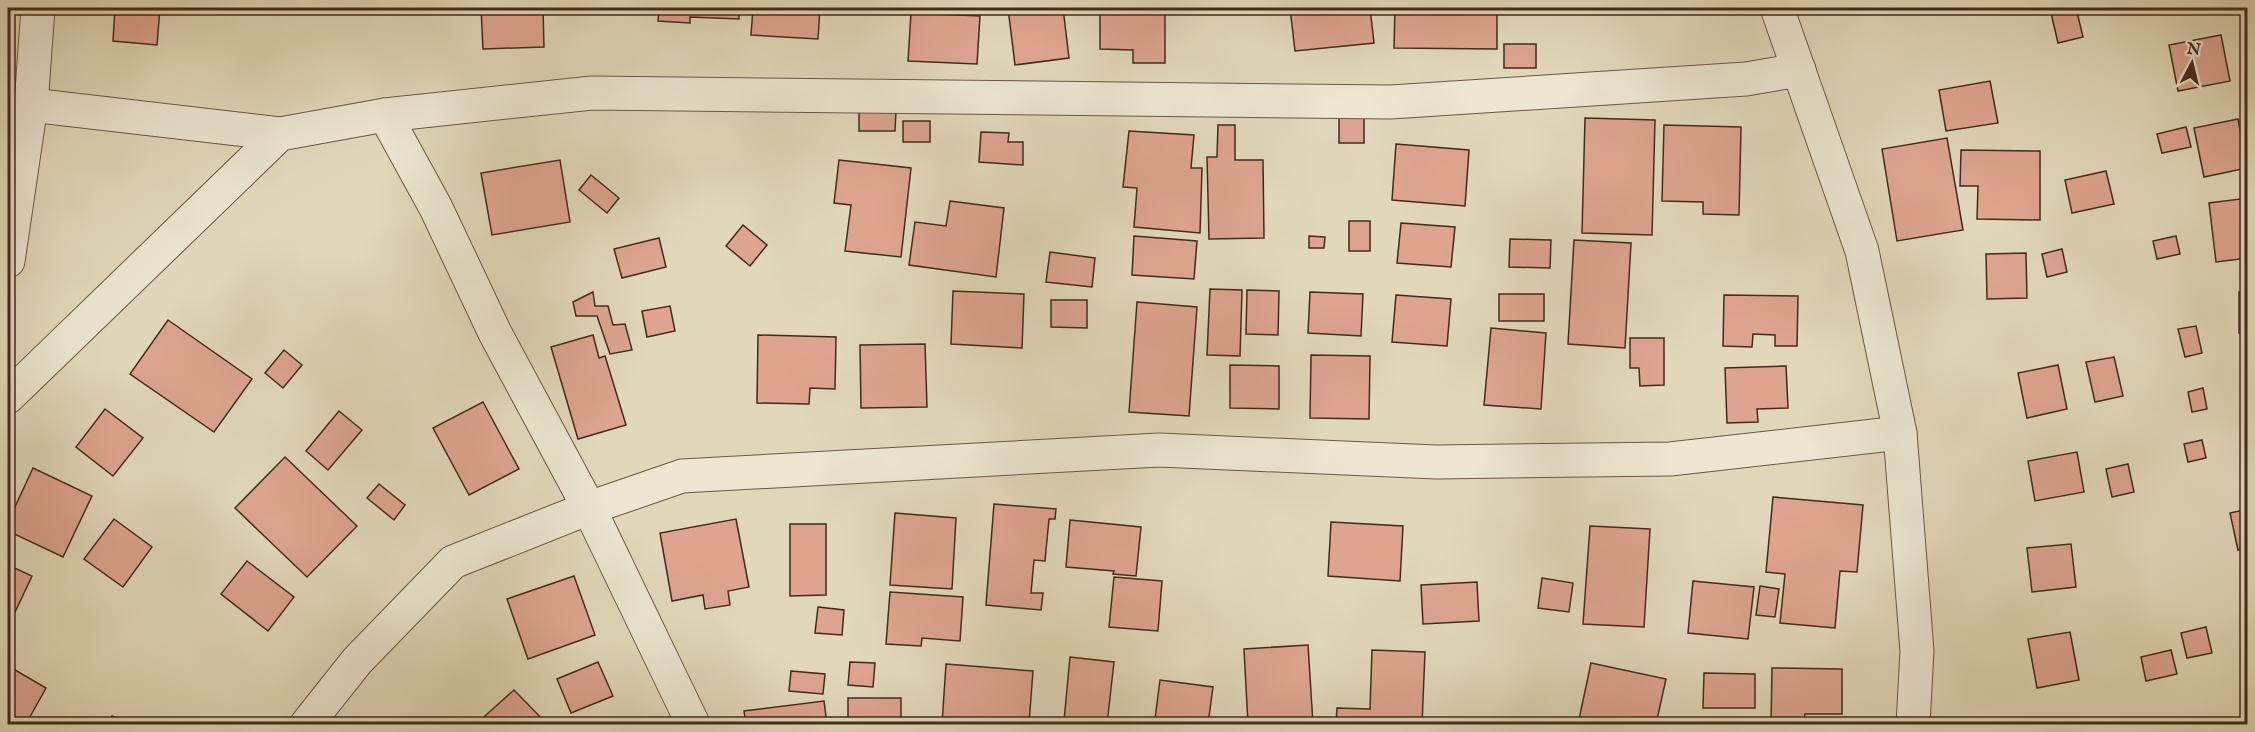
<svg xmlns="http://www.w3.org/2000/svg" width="2255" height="732" viewBox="0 0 2255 732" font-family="'IM FELL English',serif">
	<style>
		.building { fill: #dea490; stroke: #422a1b; stroke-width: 1.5 }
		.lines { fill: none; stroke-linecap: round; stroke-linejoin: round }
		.minor-casing { stroke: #6a5643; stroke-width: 35 }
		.tertiary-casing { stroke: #6a5643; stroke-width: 35 }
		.minor { stroke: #ece6d2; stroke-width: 33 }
		.tertiary { stroke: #ece6d2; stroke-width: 33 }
	</style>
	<rect width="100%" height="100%" fill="#e1d8ba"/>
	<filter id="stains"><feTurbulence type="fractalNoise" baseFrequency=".00333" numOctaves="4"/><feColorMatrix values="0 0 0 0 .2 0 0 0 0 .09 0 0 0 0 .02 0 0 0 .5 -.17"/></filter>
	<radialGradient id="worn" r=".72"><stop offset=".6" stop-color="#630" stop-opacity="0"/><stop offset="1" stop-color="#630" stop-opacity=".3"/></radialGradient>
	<g class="building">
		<polygon points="115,8 160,8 157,45 113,41"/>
		<polygon points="481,8 543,8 544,47 483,49"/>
		<polygon points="659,8 739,8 739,19 690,17 690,23 658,21"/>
		<polygon points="753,8 820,8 818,39 751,35"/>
		<polygon points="1008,8 1063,8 1069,58 1015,65"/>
		<polygon points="1100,8 1165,8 1165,63 1133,63 1133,50 1100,49"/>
		<polygon points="1290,8 1370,8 1374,43 1295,51"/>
		<polygon points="1395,8 1497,8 1497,49 1394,48"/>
		<polygon points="2076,8 2083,37 2058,43 2051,13"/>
		<polygon points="911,13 980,16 977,64 908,61"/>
		<polygon points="2221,35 2230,81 2178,91 2169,45"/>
		<rect x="1504" y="44" width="32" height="24"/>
		<polygon points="1990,81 1998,123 1946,131 1939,90"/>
		<polygon points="859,111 896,111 895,131 859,131"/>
		<rect x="1339" y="113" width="25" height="30"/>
		<polygon points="1585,118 1655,120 1652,235 1582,233"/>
		<polygon points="2238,119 2247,168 2204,177 2194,128"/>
		<rect x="903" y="121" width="27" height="21"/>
		<polygon points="1218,125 1235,125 1235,160 1263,160 1264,238 1209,239 1207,157 1217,157"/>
		<polygon points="1664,125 1741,127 1739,215 1703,214 1703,202 1662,201"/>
		<polygon points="2186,127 2191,147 2162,153 2157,134"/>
		<polygon points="1129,131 1194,135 1191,168 1202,168 1200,233 1134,227 1137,188 1123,187"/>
		<polygon points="981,132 1009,133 1008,142 1023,142 1023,165 979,162"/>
		<polygon points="1947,138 1963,230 1897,241 1882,149"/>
		<polygon points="1396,144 1469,150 1465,206 1392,200"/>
		<polygon points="1961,150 2040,151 2040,220 1977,219 1978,186 1960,186"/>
		<polygon points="560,160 570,222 492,235 481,173"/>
		<polygon points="839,160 911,168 901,257 845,251 851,205 834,203"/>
		<polygon points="2106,171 2114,204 2072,213 2065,180"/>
		<polygon points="591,175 619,198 607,213 579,190"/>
		<polygon points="2248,198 2248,258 2216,262 2209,203"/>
		<polygon points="950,201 1004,208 996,277 909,265 915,222 946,226"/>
		<rect x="1349" y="221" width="21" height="30"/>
		<polygon points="1401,223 1455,227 1451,267 1397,263"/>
		<polygon points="743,225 767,245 750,266 726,246"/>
		<polygon points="1134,236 1197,241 1194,279 1132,275"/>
		<polygon points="1309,236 1325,237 1324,248 1309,248"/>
		<polygon points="2176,236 2180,254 2157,259 2153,241"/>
		<polygon points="659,238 666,267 622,278 614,249"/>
		<polygon points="1510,239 1551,240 1550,268 1509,267"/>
		<polygon points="1574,240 1631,243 1625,348 1568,344"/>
		<polygon points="2062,249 2067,272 2047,277 2042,254"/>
		<polygon points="1050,252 1095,258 1092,287 1046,282"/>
		<polygon points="2026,253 2027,298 1987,299 1986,254"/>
		<polygon points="1210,289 1242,290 1240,356 1207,355"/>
		<polygon points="1247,290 1279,291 1278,335 1246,334"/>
		<polygon points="953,291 1024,294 1022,348 951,344"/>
		<polygon points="593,292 595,306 608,306 613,325 625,324 632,350 610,354 597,316 576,316 573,302"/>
		<polygon points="1310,292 1363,294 1361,336 1308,333"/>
		<rect x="2239" y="292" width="9" height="41"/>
		<rect x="1499" y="294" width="45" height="27"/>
		<polygon points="1396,295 1451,299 1447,346 1392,342"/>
		<polygon points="1724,295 1798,296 1797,346 1775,346 1775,335 1753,334 1752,347 1723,346"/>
		<polygon points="1051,300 1087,300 1087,328 1051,327"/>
		<polygon points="1137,302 1197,307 1189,416 1129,412"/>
		<polygon points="670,306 675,331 647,337 642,311"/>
		<polygon points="168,320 252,379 214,432 130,374"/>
		<polygon points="2196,326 2202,353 2185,357 2178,329"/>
		<polygon points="1491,328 1546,333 1541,409 1484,405"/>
		<polygon points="593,335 599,358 605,356 626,425 578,439 551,347"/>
		<polygon points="758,335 836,337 835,389 810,388 809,404 757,403"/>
		<polygon points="1630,338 1664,338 1664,385 1640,386 1639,368 1630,368"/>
		<polygon points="925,344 927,407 861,408 860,345"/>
		<polygon points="284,350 302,365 283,388 265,373"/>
		<polygon points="1311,355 1370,356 1369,419 1310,418"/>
		<polygon points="2114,357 2123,396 2095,402 2086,362"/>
		<polygon points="1230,365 1279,366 1279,409 1230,408"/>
		<polygon points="2058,365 2067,409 2027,418 2018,373"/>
		<polygon points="1786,366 1788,408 1757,409 1758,422 1727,423 1725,368"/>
		<polygon points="2203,388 2207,409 2192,412 2188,392"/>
		<polygon points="483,402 519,469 469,495 433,428"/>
		<polygon points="105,409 143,438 113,476 76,447"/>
		<polygon points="339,411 362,430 328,470 306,451"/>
		<polygon points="2202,440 2206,458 2188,462 2184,444"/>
		<polygon points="2077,452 2084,492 2035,501 2028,461"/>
		<polygon points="285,457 357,526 307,577 235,508"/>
		<polygon points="2128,464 2134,492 2112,497 2106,469"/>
		<polygon points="33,468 92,496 63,557 8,531 8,522"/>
		<polygon points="379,484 405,505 394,520 367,498"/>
		<polygon points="1773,497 1863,505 1857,572 1840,571 1835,628 1780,623 1785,574 1766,572"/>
		<polygon points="994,504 1056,509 1055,519 1049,519 1045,561 1034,560 1031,593 1043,593 1041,610 986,605"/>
		<polygon points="2248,509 2248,548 2238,550 2230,513"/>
		<polygon points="895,513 956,518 952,589 890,585"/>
		<polygon points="114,519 152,547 123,587 84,559"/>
		<polygon points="736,519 749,587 728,591 730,605 705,609 703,595 672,601 660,533"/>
		<polygon points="1070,520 1141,527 1136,576 1113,574 1114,571 1066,567"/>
		<polygon points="1331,522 1403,526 1400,581 1328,576"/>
		<polygon points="790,524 826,524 826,595 790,596"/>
		<polygon points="1590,526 1650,529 1644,627 1583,624"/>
		<polygon points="2071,544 2076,587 2032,592 2027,548"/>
		<polygon points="247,561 294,597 268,631 221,594"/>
		<polygon points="8,565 32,576 8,627"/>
		<polygon points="574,576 595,635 528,659 507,599"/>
		<polygon points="1114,577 1162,581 1158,631 1109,627"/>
		<polygon points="1542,578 1573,583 1569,612 1538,608"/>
		<polygon points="1693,581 1754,587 1748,639 1688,633"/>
		<polygon points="1477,582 1479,621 1423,624 1421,585"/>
		<polygon points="1760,586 1779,589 1775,617 1756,615"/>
		<polygon points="890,592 963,597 960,641 922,638 921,646 886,644"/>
		<polygon points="818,607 844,610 842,635 815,633"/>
		<polygon points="2206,627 2212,653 2187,658 2181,633"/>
		<polygon points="2070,632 2079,680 2037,688 2028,639"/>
		<polygon points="1308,645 1313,724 1248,724 1244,649"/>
		<polygon points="1372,650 1425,652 1422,724 1336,724 1337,708 1370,709"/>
		<polygon points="2171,650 2177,674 2146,681 2141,657"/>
		<polygon points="1070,657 1114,662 1107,724 1064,721"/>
		<polygon points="598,662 613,696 571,713 557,679"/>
		<polygon points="850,662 875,663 873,687 848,685"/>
		<polygon points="1591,663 1666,679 1656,724 1578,724"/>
		<polygon points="946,664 1033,671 1029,724 942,724"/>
		<polygon points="10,667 46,688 26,724 15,724 8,720 8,671"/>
		<polygon points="1772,668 1842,669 1842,714 1805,714 1804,724 1771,724"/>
		<polygon points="791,671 825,674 823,694 789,691"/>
		<polygon points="1704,673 1755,674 1755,708 1703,708"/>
		<polygon points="1160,680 1213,687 1208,724 1155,719"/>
		<polygon points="514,690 547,724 476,724"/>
		<rect x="848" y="698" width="53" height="26"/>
		<polygon points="824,701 827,724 746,724 744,711"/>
		<polygon points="112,716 130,724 108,724"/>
		<polygon points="2189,719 2191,724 2170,724 2169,723"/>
	</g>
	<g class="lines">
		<g class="minor-casing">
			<g id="minor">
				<polyline points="31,105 280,134"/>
				<polyline points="385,115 436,208 495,333 589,508 693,724"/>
				<polyline points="8,261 31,105 38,8"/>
				<polyline points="8,397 280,134 385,115 592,93 1391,102 1746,79 1799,70"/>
				<polyline points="307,724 357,661 453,562 589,508 682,476 1159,450 1436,462 1670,459 1900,433"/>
			</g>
		</g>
		<g class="tertiary-casing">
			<polyline id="tertiary" points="1777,8 1862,251 1900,433 1917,651 1913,724"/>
		</g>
		<use href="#minor" class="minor"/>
		<use href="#tertiary" class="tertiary"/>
	</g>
	<rect width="2255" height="732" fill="none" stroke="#e1d8ba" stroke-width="30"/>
	<rect x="9" y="9" width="2237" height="714" fill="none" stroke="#422a1b" stroke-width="3"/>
	<rect x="15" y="15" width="2225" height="702" fill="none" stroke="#422a1b" stroke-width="1.5"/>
	<g transform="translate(2192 63) rotate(7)" stroke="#ece6d2" stroke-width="4.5" paint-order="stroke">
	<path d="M0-4.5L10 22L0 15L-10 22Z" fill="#422a1b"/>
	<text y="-9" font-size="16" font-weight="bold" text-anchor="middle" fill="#422a1b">N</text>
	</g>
	<rect width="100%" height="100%" filter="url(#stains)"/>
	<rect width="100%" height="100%" fill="url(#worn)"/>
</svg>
